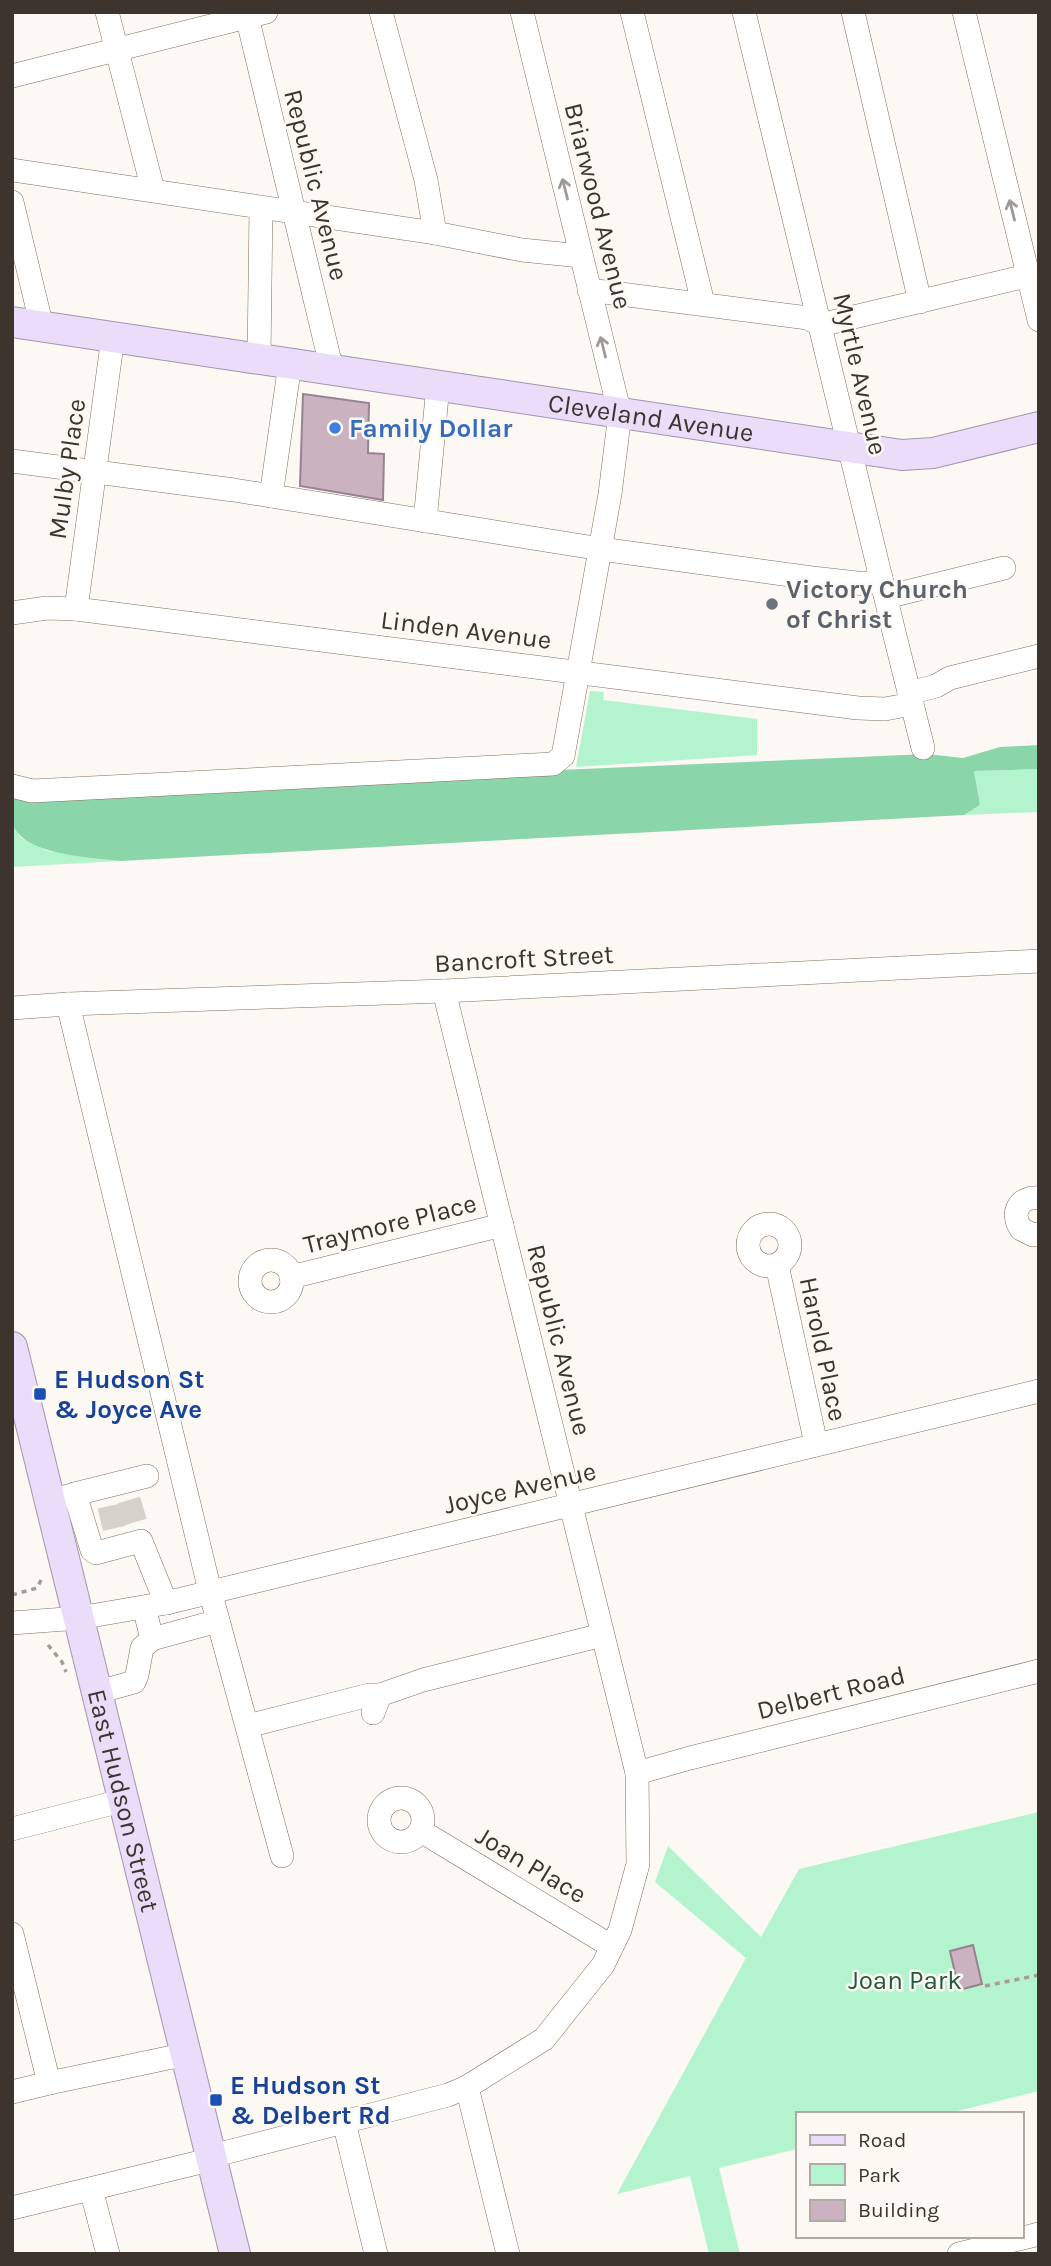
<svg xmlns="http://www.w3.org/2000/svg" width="1051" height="2266" viewBox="0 0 1051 2266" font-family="Karla,sans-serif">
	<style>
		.green { fill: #b3f4ce }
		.forest { fill: #8ad5aa }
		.building { fill: #cbb2c1; stroke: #988190; stroke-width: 2 }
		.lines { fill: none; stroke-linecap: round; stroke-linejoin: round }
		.minor-tunnel { stroke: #d6d1cb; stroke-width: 23; stroke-dasharray: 23 11; stroke-linecap: butt }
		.minor-casing { stroke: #816f5c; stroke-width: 24 }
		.major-casing { stroke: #a394af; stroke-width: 32 }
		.path { stroke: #a49e98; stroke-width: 3.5; stroke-dasharray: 5 5; stroke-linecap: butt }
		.minor { stroke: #fff; stroke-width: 23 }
		.major { stroke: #e9ddf9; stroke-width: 30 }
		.oneway { stroke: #9e9a96 }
		.shop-dot { fill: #3f7fe0; stroke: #fcf8f3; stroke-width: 2.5 }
		.worship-dot { fill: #6b7280; stroke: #fcf8f3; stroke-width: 2.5 }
		.transit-dot { fill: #1a4fb4; stroke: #fcf8f3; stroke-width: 2.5 }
		.labels { text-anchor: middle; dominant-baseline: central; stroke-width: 5; stroke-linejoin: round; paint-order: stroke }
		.street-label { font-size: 26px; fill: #3d352d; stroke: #fcf8f3 }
		.shop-label { font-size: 26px; font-weight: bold; fill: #366cbe; stroke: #fcf8f3; text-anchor: start }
		.worship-label { font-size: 26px; font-weight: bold; fill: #5b616d; stroke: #fcf8f3; text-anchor: start }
		.transit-label { font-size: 26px; font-weight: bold; fill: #164399; stroke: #fcf8f3; text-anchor: start }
		.park-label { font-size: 26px; fill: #225a3d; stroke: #fcf8f3 }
	</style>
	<rect width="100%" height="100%" fill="#fcf8f3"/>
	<g class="green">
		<polygon points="590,691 604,692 603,700 757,719 757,755 576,767"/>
		<polygon points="1039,769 1039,812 964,815 980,805 974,771"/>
		<polygon points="12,823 21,838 47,851 120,861 12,867"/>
		<polygon points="1039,1812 1039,2091 945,2114 797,2114 797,2149 719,2168 740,2254 709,2254 690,2176 617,2194 746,1958 655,1882 668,1846 761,1937 799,1869"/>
	</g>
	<path class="forest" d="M 1039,745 L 1039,769 L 974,771 L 980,805 L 964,815 L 120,861 C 92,857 19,856 12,821 C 11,813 12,802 12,794 L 927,754 L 963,758 L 1000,747 Z"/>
	<g class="building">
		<polygon points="303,394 369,403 368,453 384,454 383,500 300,486"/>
		<polygon points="973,1945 982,1984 959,1990 950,1951"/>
	</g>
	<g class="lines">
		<g class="minor-tunnel">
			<polyline points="129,1500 138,1530"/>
			<polyline points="109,1506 116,1536"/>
		</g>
		<g class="minor-casing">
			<g id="minor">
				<polyline points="107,12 153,190"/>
				<polyline points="246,12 332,370"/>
				<polyline points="381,12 426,180 435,233"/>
				<polyline points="632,12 703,303"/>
				<polyline points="744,12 894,632 923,748"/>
				<polyline points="853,12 920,302"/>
				<polyline points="964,12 1039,320"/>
				<polyline points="12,76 266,12"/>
				<polyline points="12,170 435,233 522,250 581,256"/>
				<polyline points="12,202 42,327"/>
				<polyline points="589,290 808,318 820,325 1039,273"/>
				<polyline points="259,359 261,208"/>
				<polyline points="12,461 234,490 601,549 812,578 866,584 881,578"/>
				<polyline points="271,496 290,364"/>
				<polyline points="425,521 438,386"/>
				<polyline points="886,597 1004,568"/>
				<polyline points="76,609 113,337"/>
				<polyline points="12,613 47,608 76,609 858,708 885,709 912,704"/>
				<polyline points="909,693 936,686 950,678 1039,656"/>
				<polyline points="12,786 32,791 553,764 563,756 610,494 620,414 522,12"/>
				<polyline points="68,1004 210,1591 282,1856"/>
				<polyline points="12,1008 68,1004 444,991 1039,961"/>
				<path d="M 1039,1198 C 1019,1196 1010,1213 1021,1229 L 1033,1235 L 1039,1234"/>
				<circle cx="769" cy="1245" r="21"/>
				<circle cx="271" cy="1281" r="21"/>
				<polyline points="777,1265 816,1444"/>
				<polyline points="291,1277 502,1225"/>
				<polyline points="75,1494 147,1476"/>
				<polyline points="50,1501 75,1494 92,1550 96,1553 141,1541 166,1603"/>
				<polyline points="144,1607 152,1639 218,1621"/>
				<polyline points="12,1623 79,1618 166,1603 1039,1391"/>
				<polyline points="98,1692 134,1682 137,1675 142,1648 152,1639"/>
				<polyline points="373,1713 380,1695 423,1680 602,1635"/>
				<polyline points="248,1726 369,1695 380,1695"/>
				<polyline points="637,1773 690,1758 1039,1671"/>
				<circle cx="401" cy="1820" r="22"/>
				<polyline points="12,1829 125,1800"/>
				<polyline points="421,1831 611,1946"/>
				<polyline points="12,1934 49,2083 187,2054"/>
				<polyline points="467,2087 508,2254"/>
				<polyline points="12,2092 49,2083"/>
				<polyline points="344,2122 376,2254"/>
				<polyline points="212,2156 448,2095 467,2087 544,2039 603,1965 620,1930 638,1864 637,1773 444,991"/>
				<polyline points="91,2189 108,2254"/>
				<polyline points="12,2208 213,2159"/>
				<polyline points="959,2254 1039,2234"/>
			</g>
		</g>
		<g class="major-casing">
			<g id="major">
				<path id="s1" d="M 12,322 L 902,455 L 933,453 L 1039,427"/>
				<path id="s2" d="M 12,1347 L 235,2254"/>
			</g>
		</g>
		<g class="path">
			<polyline points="1038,399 1039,400"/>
			<polyline points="12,1595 37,1588 43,1576"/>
			<polyline points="48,1645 62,1662 66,1672"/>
			<polyline points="985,1986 1039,1975"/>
		</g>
		<use href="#minor" class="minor"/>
		<use href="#major" class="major"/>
	</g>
	<defs><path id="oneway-shaft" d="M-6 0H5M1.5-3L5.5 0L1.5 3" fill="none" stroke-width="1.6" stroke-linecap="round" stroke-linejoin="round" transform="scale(1.75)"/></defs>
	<g class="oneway">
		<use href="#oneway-shaft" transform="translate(565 189) rotate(-104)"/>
		<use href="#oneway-shaft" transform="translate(1012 210) rotate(-104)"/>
		<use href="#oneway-shaft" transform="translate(603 347) rotate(-104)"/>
	</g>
	<circle class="shop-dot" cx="335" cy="428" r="7"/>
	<circle class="worship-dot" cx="772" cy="604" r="7"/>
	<g class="transit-dot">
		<rect x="33" y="1387" width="14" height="14" rx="3.5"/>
		<rect x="209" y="2093" width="14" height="14" rx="3.5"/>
	</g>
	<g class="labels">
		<g class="street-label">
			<text transform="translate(316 185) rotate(76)">Republic Avenue</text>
			<text transform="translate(598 206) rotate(76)">Briarwood Avenue</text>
			<text transform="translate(860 374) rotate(77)">Myrtle Avenue</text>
			<text stroke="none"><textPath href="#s1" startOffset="646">Cleveland Avenue</textPath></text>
			<text transform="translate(67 469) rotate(-82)">Mulby Place</text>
			<text transform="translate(466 630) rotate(7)">Linden Avenue</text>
			<text transform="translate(524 959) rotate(-3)">Bancroft Street</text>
			<text transform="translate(390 1224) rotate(-14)">Traymore Place</text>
			<text transform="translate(559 1340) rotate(76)">Republic Avenue</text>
			<text transform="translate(823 1349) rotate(78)">Harold Place</text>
			<text transform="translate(520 1488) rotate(-13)">Joyce Avenue</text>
			<text transform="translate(831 1693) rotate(-14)">Delbert Road</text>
			<text stroke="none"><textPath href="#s2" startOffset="467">East Hudson Street</textPath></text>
			<text transform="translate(531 1865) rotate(31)">Joan Place</text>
		</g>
		<g class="shop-label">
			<text x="349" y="428">Family Dollar</text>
		</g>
		<g class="worship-label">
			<text x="786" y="589">Victory Church<tspan x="786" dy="30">of Christ</tspan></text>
		</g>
		<g class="transit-label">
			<text x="54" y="1379">E Hudson St<tspan x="54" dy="30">&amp; Joyce Ave</tspan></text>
			<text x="230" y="2085">E Hudson St<tspan x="230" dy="30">&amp; Delbert Rd</tspan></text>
		</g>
		<g class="park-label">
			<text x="905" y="1980">Joan Park</text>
		</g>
	</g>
	<rect width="1051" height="2266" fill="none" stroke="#3d352d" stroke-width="28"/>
	<rect x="796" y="2112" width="228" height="126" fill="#fcf8f3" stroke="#b0aaa4" stroke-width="2"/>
	<rect x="810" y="2135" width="35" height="10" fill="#e9ddf9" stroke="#b0aaa4" stroke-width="2"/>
	<text x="858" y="2147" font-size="21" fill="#3d352d">Road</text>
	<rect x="810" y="2164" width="35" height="21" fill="#b3f4ce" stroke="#b0aaa4" stroke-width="2"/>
	<text x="858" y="2182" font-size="21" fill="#3d352d">Park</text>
	<rect x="810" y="2200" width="35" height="21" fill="#cbb2c1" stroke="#b0aaa4" stroke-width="2"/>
	<text x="858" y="2217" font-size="21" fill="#3d352d">Building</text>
</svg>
